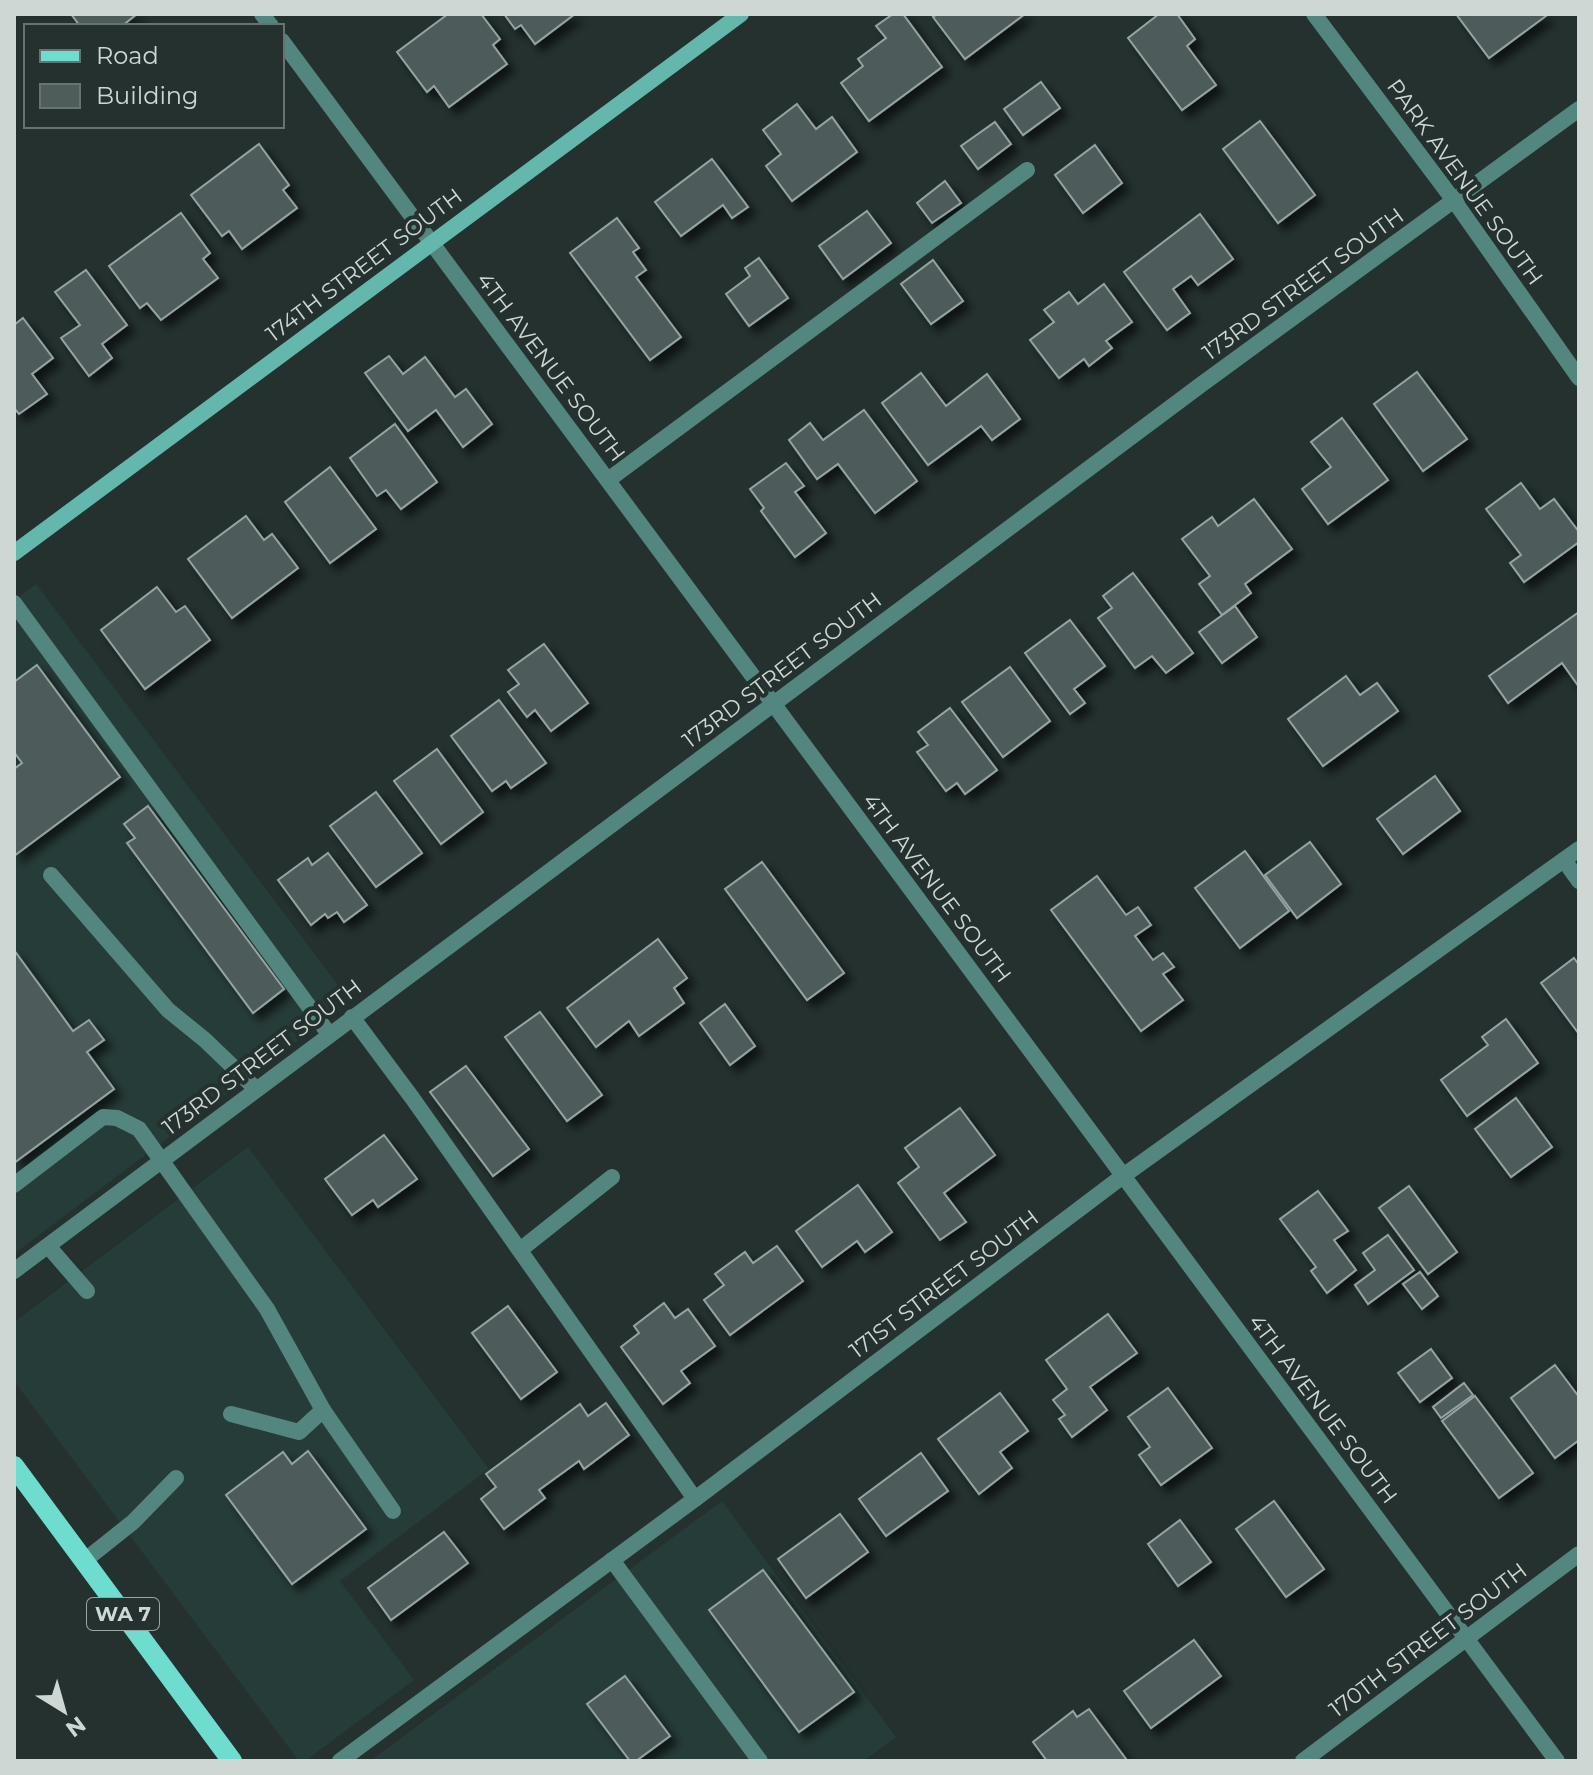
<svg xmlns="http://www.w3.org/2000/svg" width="1593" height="1775" viewBox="0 0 1593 1775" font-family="Montserrat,sans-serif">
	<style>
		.built { fill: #263c38 }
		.building { fill: #4e5c5a; stroke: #95a4a2; stroke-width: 2; filter: url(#shadow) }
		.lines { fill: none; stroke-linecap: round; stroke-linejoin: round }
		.lane { stroke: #53867e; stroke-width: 16 }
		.street { stroke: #53867e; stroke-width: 16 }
		.secondary { stroke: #63b7ac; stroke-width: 16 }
		.primary { stroke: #6eddcf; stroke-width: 20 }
		.labels { text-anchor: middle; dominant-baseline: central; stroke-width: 8; stroke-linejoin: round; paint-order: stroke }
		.shield { fill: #24312f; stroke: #9ca5a3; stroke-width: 2 }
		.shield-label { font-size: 20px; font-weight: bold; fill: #cfd7d5 }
		.street-label { font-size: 22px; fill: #cfd7d5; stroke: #24312f }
	</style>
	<defs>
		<filter id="shadow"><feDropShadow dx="7" dy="7" stdDeviation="4" flood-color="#0009"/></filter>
	</defs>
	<rect width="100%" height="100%" fill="#24312f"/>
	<g class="built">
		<polygon points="36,584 350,1001 14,1254 14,601"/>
		<polygon points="248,1147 489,1469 340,1581 414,1680 305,1761 299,1761 14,1381 14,1322"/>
		<polygon points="722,1501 896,1737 864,1761 370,1761"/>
	</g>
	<g class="building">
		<polygon points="71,14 137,14 122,26 80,26"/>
		<polygon points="448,14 481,14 500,39 493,45 507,64 449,107 434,86 427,92 397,52"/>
		<polygon points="504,14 575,14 535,44 521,25 515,29"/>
		<polygon points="893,14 903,14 942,67 869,121 841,83 863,66 858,59 886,38 876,26"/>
		<polygon points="937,14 1025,14 965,59 933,17"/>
		<polygon points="1159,14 1177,14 1195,39 1187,46 1216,85 1182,110 1128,38"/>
		<polygon points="1456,14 1544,14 1546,16 1489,58"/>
		<polygon points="1041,82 1060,108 1023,135 1004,109"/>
		<polygon points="797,104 816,129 832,117 857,152 792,201 766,166 781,154 763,130"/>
		<polygon points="1260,121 1315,195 1278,223 1223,149"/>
		<polygon points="995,122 1011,144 978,169 961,146"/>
		<polygon points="259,144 289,185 283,190 297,208 242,249 229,231 222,236 191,195"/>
		<polygon points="1095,145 1122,183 1083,213 1055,175"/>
		<polygon points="712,159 748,207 732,218 723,205 681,236 655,202"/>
		<polygon points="945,181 961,203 932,223 917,203"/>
		<polygon points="867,211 891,243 843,279 819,246"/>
		<polygon points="181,213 210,253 203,259 218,278 161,320 147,303 140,308 109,266"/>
		<polygon points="1200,214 1233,259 1198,285 1191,276 1173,289 1190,313 1167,330 1124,272"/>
		<polygon points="617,218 639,248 633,252 646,270 636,277 681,337 650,360 570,253"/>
		<polygon points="759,258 788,298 749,326 726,294 750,276 745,268"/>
		<polygon points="933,260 963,301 931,324 901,284"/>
		<polygon points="86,270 127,325 102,344 112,358 89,376 61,338 80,325 55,292"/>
		<polygon points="1104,284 1132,322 1106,341 1112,348 1089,366 1084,359 1059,378 1030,340 1054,322 1044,310 1069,292 1078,304"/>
		<polygon points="23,318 53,358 32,374 47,394 19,414 14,408 14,325"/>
		<polygon points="389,356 403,374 425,357 455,397 466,389 492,424 463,447 436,410 408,431 365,373"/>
		<polygon points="1417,372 1467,439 1423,471 1374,404"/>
		<polygon points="921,373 946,406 987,374 1020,419 992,440 981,426 928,465 882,403"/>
		<polygon points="864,410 917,481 875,513 838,464 817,479 789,440 810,423 823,440"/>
		<polygon points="1342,418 1388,480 1328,524 1302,489 1331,467 1311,442"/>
		<polygon points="395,424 437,482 401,509 386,490 377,496 350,458"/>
		<polygon points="786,463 804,486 795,492 826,533 795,557 761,511 764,508 750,489"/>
		<polygon points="330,467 376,529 330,563 285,502"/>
		<polygon points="1521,483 1540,509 1554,499 1579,532 1579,542 1524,582 1510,563 1521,555 1486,509"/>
		<polygon points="1254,499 1292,549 1245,584 1251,593 1222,615 1199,584 1210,576 1182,539 1212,517 1218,526"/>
		<polygon points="246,516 264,540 272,534 298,568 232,618 188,559"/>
		<polygon points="1133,573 1193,653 1166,673 1152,656 1135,668 1098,618 1112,608 1103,596"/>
		<polygon points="157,587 176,612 185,606 210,640 145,689 101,630"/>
		<polygon points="1235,606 1257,637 1222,663 1199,632"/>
		<polygon points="1579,612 1579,687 1562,663 1508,703 1489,676"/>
		<polygon points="1070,620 1105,666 1074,689 1085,703 1070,714 1025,653"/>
		<polygon points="544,644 588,703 551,731 535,710 527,717 508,692 519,684 508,670"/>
		<polygon points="37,665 120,777 14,856 14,769 22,763 14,752 14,682"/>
		<polygon points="1010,667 1050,721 1003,757 962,702"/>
		<polygon points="1346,676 1360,695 1377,683 1398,711 1323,766 1288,719"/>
		<polygon points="499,700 546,763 511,788 506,781 492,791 451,736"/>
		<polygon points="950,708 997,770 965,794 957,783 946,791 917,752 928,745 918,732"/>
		<polygon points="437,749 483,812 441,844 394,781"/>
		<polygon points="1435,776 1460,811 1403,854 1377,819"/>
		<polygon points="376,792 422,853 376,887 330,826"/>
		<polygon points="148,806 284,989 253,1013 127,843 135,838 124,824"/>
		<polygon points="1310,842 1341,884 1297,918 1265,875"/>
		<polygon points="1245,851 1289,911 1240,948 1195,888"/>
		<polygon points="328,853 367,905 344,922 337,912 328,918 325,914 311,925 278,880 308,858 312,865"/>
		<polygon points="762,862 844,973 807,1000 725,889"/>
		<polygon points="1097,876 1126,915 1138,907 1151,925 1135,936 1153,960 1163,953 1174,967 1163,974 1183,1000 1141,1031 1051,910"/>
		<polygon points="658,939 687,978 674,988 684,1003 639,1036 629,1021 596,1047 567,1008"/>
		<polygon points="14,950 73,1031 89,1020 104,1040 87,1052 114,1089 14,1163"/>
		<polygon points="1574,958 1579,965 1579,1034 1541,983"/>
		<polygon points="725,1004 755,1046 730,1065 700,1023"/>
		<polygon points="540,1012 602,1095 567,1121 505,1037"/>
		<polygon points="1506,1019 1538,1063 1467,1116 1441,1080 1488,1045 1482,1037"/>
		<polygon points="466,1066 529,1149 493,1176 430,1092"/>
		<polygon points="1516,1098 1552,1147 1511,1177 1475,1129"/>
		<polygon points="960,1108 995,1155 944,1193 966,1222 940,1240 898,1183 919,1167 905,1148"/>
		<polygon points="384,1135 417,1179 378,1207 373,1200 352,1215 325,1179"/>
		<polygon points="858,1185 892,1232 865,1252 857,1241 822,1267 796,1231"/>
		<polygon points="1409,1186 1457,1252 1428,1274 1379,1208"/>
		<polygon points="1318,1191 1348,1231 1334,1240 1356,1270 1327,1293 1311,1271 1316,1267 1280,1219"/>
		<polygon points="1388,1235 1414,1270 1368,1304 1355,1285 1375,1270 1363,1253"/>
		<polygon points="777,1246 803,1281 730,1335 704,1300 724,1285 715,1274 745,1252 753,1263"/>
		<polygon points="1420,1272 1438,1296 1422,1309 1403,1284"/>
		<polygon points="664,1303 675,1318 688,1309 715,1346 681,1371 690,1383 663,1404 621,1347 639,1333 634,1326"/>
		<polygon points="508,1306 557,1372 521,1399 472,1333"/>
		<polygon points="1108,1314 1137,1353 1090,1387 1107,1410 1072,1437 1059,1419 1065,1415 1053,1400 1067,1389 1046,1360"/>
		<polygon points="1431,1349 1452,1378 1420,1402 1398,1373"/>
		<polygon points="1555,1365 1579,1397 1579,1440 1555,1458 1511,1398"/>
		<polygon points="1464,1383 1473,1395 1441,1418 1433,1407"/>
		<polygon points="1168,1388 1212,1448 1161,1485 1139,1455 1150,1447 1128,1417"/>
		<polygon points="1000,1393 1028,1431 1000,1452 1012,1468 979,1494 938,1439"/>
		<polygon points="1475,1396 1533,1473 1499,1498 1442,1421"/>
		<polygon points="606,1403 629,1435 584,1469 579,1461 539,1490 545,1498 504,1529 481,1499 496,1487 486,1474 580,1404 588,1416"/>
		<polygon points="308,1451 366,1529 292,1584 226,1495 283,1452 292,1464"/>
		<polygon points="921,1453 948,1491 886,1536 859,1499"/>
		<polygon points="1274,1501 1324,1569 1286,1597 1236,1529"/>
		<polygon points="840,1514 868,1552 806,1598 778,1559"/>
		<polygon points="1180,1520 1211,1562 1178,1586 1148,1544"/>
		<polygon points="444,1532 468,1563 391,1620 368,1588"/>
		<polygon points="763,1570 854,1692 799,1732 709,1610"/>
		<polygon points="1194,1640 1221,1676 1151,1728 1124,1691"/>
		<polygon points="625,1676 670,1736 636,1761 630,1761 587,1704"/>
		<polygon points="1089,1709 1126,1759 1123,1761 1047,1761 1033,1742 1073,1711 1077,1717"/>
	</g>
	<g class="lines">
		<g class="lane">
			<polyline points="608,480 1027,170"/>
			<polyline points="14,603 329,1034"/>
			<polyline points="1564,860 1579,881"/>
			<polyline points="51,875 168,1010 205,1040 256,1089"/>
			<polyline points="352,1017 413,1099 695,1499"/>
			<polyline points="14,1185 103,1117 117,1118 139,1129 267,1309 323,1410 299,1432 231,1414"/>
			<polyline points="48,1246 87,1291"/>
			<polyline points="520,1250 612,1177"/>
			<polyline points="323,1410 393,1511"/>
			<polyline points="612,1560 760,1761"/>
			<polyline points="84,1561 133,1522 176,1478"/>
		</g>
		<g class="street">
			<polyline points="262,14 271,26"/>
			<polyline points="1314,14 1455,202 1579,378"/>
			<polyline points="282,41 1557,1761"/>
			<polyline points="14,1271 1202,384 1579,109"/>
			<polyline points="340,1761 695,1499 1123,1176 1579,849"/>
			<polyline points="1303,1761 1579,1554"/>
		</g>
		<polyline class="secondary" points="14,553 741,14"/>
		<polyline class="primary" points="14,1466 232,1761"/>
	</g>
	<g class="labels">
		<rect class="shield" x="87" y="1598" width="72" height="32" rx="6"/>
		<g class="shield-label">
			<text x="123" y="1614">WA 7</text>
		</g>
		<g class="street-label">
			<text transform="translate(1465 182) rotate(54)">PARK AVENUE SOUTH</text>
			<text transform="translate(364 265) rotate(-37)">174TH STREET SOUTH</text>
			<text transform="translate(1303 284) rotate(-36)">173RD STREET SOUTH</text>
			<text transform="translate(551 367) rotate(53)">4TH AVENUE SOUTH</text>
			<text transform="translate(782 670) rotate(-37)">173RD STREET SOUTH</text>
			<text transform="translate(937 888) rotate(53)">4TH AVENUE SOUTH</text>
			<text transform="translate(262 1057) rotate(-37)">173RD STREET SOUTH</text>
			<text transform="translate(944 1284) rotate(-37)">171ST STREET SOUTH</text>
			<text transform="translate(1323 1409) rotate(53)">4TH AVENUE SOUTH</text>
			<text transform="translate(1428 1640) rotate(-37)">170TH STREET SOUTH</text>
		</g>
	</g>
	<rect width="1593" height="1775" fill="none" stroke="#cfd7d5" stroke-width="32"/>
	<rect x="24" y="24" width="260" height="104" fill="#24312f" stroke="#687371" stroke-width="2"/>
	<rect x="40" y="50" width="40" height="12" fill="#6eddcf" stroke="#687371" stroke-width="2"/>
	<text x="96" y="64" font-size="24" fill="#cfd7d5">Road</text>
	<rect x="40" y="84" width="40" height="24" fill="#4e5c5a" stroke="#687371" stroke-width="2"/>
	<text x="96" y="104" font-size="24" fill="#cfd7d5">Building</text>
	<g transform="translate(64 1711) rotate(143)" stroke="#24312f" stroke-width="6" paint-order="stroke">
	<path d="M0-6L14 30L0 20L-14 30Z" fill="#cfd7d5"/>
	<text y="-12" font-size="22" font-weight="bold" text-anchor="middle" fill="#cfd7d5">N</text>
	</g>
</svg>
